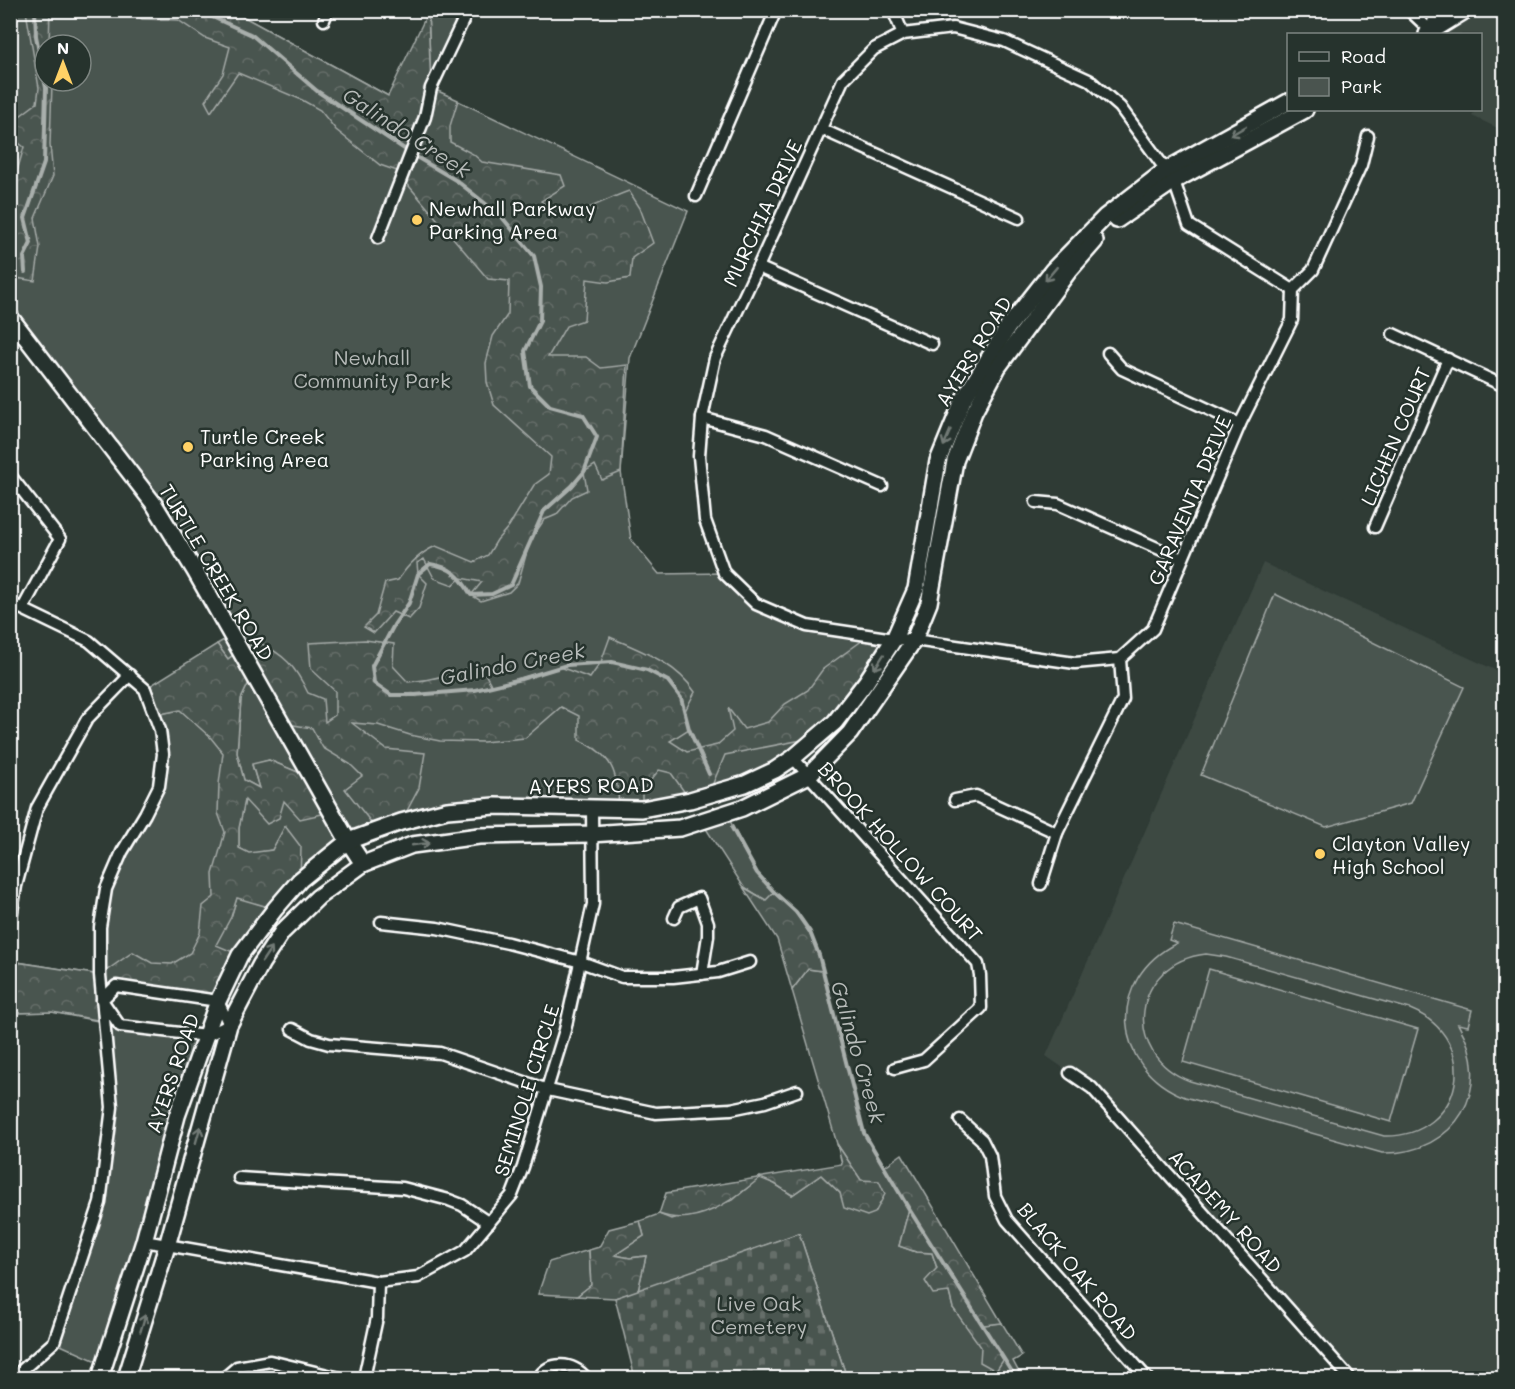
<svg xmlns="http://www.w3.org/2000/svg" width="1515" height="1389" viewBox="0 0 1515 1389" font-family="Mali,sans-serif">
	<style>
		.built { fill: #3c4842 }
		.green { fill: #4a544f; stroke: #a4aaa7; stroke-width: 1.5; fill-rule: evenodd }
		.forest { fill: url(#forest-crowns); stroke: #a4aaa7; stroke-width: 1.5 }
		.cemetery { fill: url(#cemetery-stones); stroke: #a4aaa7; stroke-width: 1.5 }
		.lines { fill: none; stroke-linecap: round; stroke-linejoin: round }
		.stream { stroke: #a9afac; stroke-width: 4 }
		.street-casing { stroke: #fff; stroke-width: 15 }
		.secondary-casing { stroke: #fff; stroke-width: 20 }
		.street { stroke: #26332d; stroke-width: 10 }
		.secondary { stroke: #26332d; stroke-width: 15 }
		.oneway { stroke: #727a76 }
		.poi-dot { fill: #ffd166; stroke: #26332d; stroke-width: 2 }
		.labels { text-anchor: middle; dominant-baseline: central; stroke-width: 5; stroke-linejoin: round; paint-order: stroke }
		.poi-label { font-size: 20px; fill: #fff; stroke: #26332d; text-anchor: start }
		.street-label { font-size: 20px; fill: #fff; stroke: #26332d }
		.park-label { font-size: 20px; fill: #b7bbb9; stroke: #26332d }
		.water-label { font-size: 21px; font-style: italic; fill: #b8bcba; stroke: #26332d }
	</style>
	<defs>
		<pattern id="forest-crowns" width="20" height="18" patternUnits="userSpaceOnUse" patternTransform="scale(1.5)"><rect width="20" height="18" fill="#4a544f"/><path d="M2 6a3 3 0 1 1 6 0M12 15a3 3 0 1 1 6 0" fill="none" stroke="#656e69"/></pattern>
		<pattern id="cemetery-stones" width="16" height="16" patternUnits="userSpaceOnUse" patternTransform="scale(1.5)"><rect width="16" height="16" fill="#4a544f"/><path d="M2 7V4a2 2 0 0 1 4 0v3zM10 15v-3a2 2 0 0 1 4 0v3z" fill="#656e69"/></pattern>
	</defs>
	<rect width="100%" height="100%" fill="#2f3b35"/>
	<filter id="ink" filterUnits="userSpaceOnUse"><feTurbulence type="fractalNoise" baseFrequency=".0167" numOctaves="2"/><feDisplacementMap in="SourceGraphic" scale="12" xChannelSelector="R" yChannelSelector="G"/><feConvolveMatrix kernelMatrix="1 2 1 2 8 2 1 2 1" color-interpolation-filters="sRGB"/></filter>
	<g filter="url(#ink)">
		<g class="built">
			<polygon points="1466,11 1504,11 1504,131 1472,116 1475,110 1480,110 1480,34 1427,34"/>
			<polygon points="1263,563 1504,674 1504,1378 1350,1378 1092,1088 1046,1056"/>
		</g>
		<g class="green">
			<path d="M 428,10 L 468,11 L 431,88 L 688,211 L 630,358 L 621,472 L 631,540 L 659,574 L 724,573 L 756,604 L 807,626 L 894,639 L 793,758 L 690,800 L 495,806 L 348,841 L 300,880 L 286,826 L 272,850 L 249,854 L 239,848 L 239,828 L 245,799 L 284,800 L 312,778 L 269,760 L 252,765 L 259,788 L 244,780 L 237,753 L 241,699 L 253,673 L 239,650 L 228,659 L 217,644 L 231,636 L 154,504 L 11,328 L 11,11 L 233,11 L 425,116 L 431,88 ZM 45,45 L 81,45 L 81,81 L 45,81 Z"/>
			<polygon points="1275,594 1464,687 1411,803 1326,827 1201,775"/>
			<polygon points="180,710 233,752 231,917 237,897 275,909 240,955 116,986 102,1000 120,1026 206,1036 105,1365 54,1342 100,1203 112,1107 103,1022 52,1012 11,1013 10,961 100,975 106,889 145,814 163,754 155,715"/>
			<polygon points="726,813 757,873 774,892 766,901 743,886 701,821"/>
			<path d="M 1174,924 L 1472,1010 L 1468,1026 L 1458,1024 C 1496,1087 1456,1155 1382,1153 L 1185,1097 C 1111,1069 1106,978 1177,943 L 1169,940 ZM 1206,954 L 1226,957 L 1410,1009 C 1484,1039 1464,1138 1384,1136 L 1190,1081 C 1120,1055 1132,962 1206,954 Z"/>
			<polygon points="808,969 823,971 864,1133 909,1209 899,1246 916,1252 932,1253 937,1268 949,1292 953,1308 1004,1359 982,1325 1002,1323 1022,1356 1013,1361 1022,1378 847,1378 799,1233 638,1291 646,1256 630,1258 614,1255 644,1236 640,1221 659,1214 671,1219 733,1200 760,1177 775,1184 792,1195 821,1175 840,1193 861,1180 837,1144 792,990"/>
			<polygon points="1209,969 1418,1029 1391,1122 1183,1062"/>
			<polygon points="589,1250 591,1285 577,1296 538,1294 549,1262"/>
		</g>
		<g class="forest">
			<polygon points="26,11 50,11 49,45 45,45 45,81 52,81 52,83 50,145 53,176 35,218 40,247 35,281 10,277 11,192 24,147 11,137 11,119 13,121 37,103 39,88"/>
			<path d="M 132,11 L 233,11 L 388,96 L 428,12 L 431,88 L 458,100 L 450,126 L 450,142 L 473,154 L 482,162 L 561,175 L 565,186 L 541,201 L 562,218 C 586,211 606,199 629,191 L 640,208 L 653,243 L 632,258 L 630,278 L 608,282 L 587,279 L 584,320 L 566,326 L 548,357 L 586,357 L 601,368 L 627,365 L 621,472 L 602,480 L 595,465 L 584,472 L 587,490 L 572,497 L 556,515 L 544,520 L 530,541 L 518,583 L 509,592 L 481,601 L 471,595 L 482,582 L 461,578 L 453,585 L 434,578 L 424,559 L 417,563 L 418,574 L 427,583 L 419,608 L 409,619 L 393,612 L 374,633 L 364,627 L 376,615 L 385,583 L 398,580 C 408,565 419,553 436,546 L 474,562 L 488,555 L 497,540 L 509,526 L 534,485 L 549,474 L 551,457 L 494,405 L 487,382 L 486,363 L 493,336 L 508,314 L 509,281 L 488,279 L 409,186 L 403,173 L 380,165 L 336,130 L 320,110 L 302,100 L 238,73 L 211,112 L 205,101 L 223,74 L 230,47 L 205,38 L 178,20 L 142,19 Z"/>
			<path d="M 870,635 L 894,639 L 817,737 L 725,755 L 708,795 L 690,800 L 671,773 L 659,770 L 642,791 L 642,809 L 619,809 C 618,773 613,755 579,740 L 579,716 L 561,707 L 525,738 L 483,742 L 440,741 L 410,735 L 378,725 L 352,723 L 386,749 L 425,753 L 419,788 L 401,822 L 378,831 L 345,789 L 362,776 L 350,764 L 323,748 L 312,728 L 281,723 L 253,674 L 241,699 L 237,753 L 244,780 L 259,788 L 252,764 L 269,760 L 312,778 L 331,812 L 300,819 L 284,801 L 279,818 L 267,824 L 245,800 L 239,828 L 239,848 L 249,853 L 272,850 L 285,826 L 301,847 L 300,880 L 275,909 L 237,898 L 231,917 L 216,945 L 240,955 L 218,1001 L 116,986 L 102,1000 L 103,1021 L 52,1012 L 14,1013 L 11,1006 L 10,961 L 100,975 L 133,952 L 152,963 L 172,964 L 190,953 L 200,933 L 203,906 L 214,897 L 213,874 L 225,832 L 218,813 L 219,784 L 223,753 L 211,738 L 180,710 L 155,715 L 145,689 L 217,644 L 228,659 L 240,650 L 258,642 C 285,655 295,666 308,693 L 323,699 L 325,722 L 335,715 L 335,691 L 311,669 L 309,643 L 365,640 L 394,644 L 393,666 L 408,682 C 434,680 456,674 479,663 L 492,686 L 560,667 L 590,678 L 601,662 L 610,637 C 641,651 675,662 695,692 L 685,711 L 689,729 L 670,741 L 687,752 L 717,745 L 733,731 L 728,708 L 744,729 L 768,722 L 785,704 L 808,690 L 823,669 Z"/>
			<path d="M 743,887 L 766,900 L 774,892 C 803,918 813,932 823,971 L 808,969 L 792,990 L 777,939 Z"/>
			<path d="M 837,1144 L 861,1180 L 879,1181 L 885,1194 L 875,1213 L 867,1216 L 844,1208 L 840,1193 L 821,1175 L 792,1195 L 775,1184 L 760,1178 C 733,1200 696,1228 659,1214 L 666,1193 L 842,1164 Z"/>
			<polygon points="902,1154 1002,1323 983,1325 1004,1359 996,1371 980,1362 981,1347 953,1308 949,1292 933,1294 925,1281 937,1268 932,1253 916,1252 899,1246 909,1209 884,1167"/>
			<polygon points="640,1221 644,1236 615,1255 630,1258 646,1256 638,1291 615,1298 577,1296 591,1285 589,1250 599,1247 609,1229"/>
		</g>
		<polygon class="cemetery" points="799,1233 847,1378 635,1378 615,1298"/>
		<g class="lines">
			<g class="stream">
				<path d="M 197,10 L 252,35 L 317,91 L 418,158 L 457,181 L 501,216 L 534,256 L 541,287 L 540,321 L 525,351 L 530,386 L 550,406 L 583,415 L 597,437 L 584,472 L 572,486 L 544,511 L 511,585 L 492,594 L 471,595 C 460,576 452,567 430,564 L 418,574 L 409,603 L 394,625 L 372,666 L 374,683 L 391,695 L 415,695 L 475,690 L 521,679 L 567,665 L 612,662 L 647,670 L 668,681 L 681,698 L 689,729 L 709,774"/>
				<polyline points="25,272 24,257 31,243 25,218 44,163 46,88 36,36 35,10"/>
				<polyline points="732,828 757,873 774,892 796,912 810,932 819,955 864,1133 909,1209 1016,1378"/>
			</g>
			<g class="street-casing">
				<g id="street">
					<polyline points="893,10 903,34"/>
					<polyline points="1409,10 1431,31 1436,10"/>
					<polyline points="324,20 328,10"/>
					<polygon points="953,28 1004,41 1089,80 1120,107 1174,181 1189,225 1293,290 1292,320 1240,424 1153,629 1120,659 1075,663 914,640 894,639 807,626 756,604 724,573 705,520 699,456 702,418 715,358 758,267 843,80 874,49 903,34"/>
					<polyline points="821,129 1019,218"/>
					<polyline points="696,196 776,10"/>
					<polyline points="378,238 425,117 431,88 468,10"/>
					<polyline points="758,267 932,344"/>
					<polyline points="1293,290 1313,270 1361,165 1368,136"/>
					<polyline points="1393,334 1504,386"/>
					<polyline points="1108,353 1122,369 1240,424"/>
					<polyline points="702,418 766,435 882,486"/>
					<polyline points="10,475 60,539 23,608"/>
					<polyline points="1036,502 1058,504 1182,559"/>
					<polyline points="1375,527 1448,359"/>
					<polyline points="10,603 89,641 145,689 160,730 163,754 159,786 145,814 122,852 106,889 100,927 100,975 112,1107 100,1203 54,1342 13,1378"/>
					<polyline points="793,758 978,964 980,975 981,1008 924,1060 895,1068"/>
					<polyline points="955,800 976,796 1057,833"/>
					<polyline points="1041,884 1057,833 1123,699 1120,659"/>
					<polyline points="674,918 679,907 699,898 708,923 708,936 702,974"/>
					<polyline points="381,922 437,928 508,943 581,962 622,977 673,977 718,972 750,962"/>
					<polyline points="10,924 16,886 37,808 87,719 130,675"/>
					<polygon points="116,986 218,1001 229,1025 206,1036 120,1026 102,1000"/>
					<polyline points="292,1029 311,1039 329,1044 440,1053 548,1090 656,1113 731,1109 765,1102 797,1091"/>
					<polyline points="1070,1073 1092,1088 1350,1378"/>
					<polyline points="960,1120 982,1140 990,1156 995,1196 1007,1220 1147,1378"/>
					<polyline points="239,1178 403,1188 449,1200 462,1205 489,1223"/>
					<polyline points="144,1241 378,1282 418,1277 465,1251 512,1195 523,1167 565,1030 593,904 592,809"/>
					<polyline points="224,1378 237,1367 270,1361 340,1378"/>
					<polyline points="364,1378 377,1318 378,1282"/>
					<path d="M 538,1378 C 550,1360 573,1362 586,1378"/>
				</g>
			</g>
			<g class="secondary-casing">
				<g id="secondary">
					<polyline points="1427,34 1466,10"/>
					<polyline points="1117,220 1174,181 1305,110"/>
					<polyline points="10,317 154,504 195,571 348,841 363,864"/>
					<polyline points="100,1378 144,1241 177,1116 218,1001 240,955 275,909 300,880 348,841 401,822 447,810 495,806 642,809 690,800 745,784 775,770 793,758 835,722 866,682 894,639 916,589 938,461 963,400 1008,327 1053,270 1105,217 1166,170 1288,102"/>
					<polyline points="126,1378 167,1246 229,1025 261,964 282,932 318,897 363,864 412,845 479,836 591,834 680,828 742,808 809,775 850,733 914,640 929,603 955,461 974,412 998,367 1068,272 1095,241"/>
				</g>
			</g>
			<use href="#street" class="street"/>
			<use href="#secondary" class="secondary"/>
		</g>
		<defs><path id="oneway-shaft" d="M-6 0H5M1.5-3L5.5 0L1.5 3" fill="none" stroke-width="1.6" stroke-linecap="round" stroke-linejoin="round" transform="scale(1.5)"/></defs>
		<g class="oneway">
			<use href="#oneway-shaft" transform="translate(1238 131) rotate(150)"/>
			<use href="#oneway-shaft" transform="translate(1051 274) rotate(130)"/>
			<use href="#oneway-shaft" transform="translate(947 438) rotate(113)"/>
			<use href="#oneway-shaft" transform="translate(879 662) rotate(123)"/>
			<use href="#oneway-shaft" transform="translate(421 844) rotate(-8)"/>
			<use href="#oneway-shaft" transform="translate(267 954) rotate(-56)"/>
			<use href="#oneway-shaft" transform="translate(198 1135) rotate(-74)"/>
			<use href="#oneway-shaft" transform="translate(143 1323) rotate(-73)"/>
		</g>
	</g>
	<g class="poi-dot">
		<circle cx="417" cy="220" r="6"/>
		<circle cx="188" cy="447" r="6"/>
		<circle cx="1320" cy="854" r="6"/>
	</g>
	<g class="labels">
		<g class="poi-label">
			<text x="429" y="208">Newhall Parkway<tspan x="429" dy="23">Parking Area</tspan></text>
			<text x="200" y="436">Turtle Creek<tspan x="200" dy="23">Parking Area</tspan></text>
			<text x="1332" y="843">Clayton Valley<tspan x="1332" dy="23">High School</tspan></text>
		</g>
		<g class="street-label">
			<text transform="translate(762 213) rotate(-65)">MURCHIA DRIVE</text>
			<text transform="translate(973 351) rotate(-58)">AYERS ROAD</text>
			<text transform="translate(1395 436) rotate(-67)">LICHEN COURT</text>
			<text transform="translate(1189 500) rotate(-67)">GARAVENTA DRIVE</text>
			<text transform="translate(217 572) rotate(59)">TURTLE CREEK ROAD</text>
			<text transform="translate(591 785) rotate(-1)">AYERS ROAD</text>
			<text transform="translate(901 851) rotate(48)">BROOK HOLLOW COURT</text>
			<text transform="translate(172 1073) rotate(-71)">AYERS ROAD</text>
			<text transform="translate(526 1090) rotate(-73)">SEMINOLE CIRCLE</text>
			<text transform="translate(1226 1211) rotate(48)">ACADEMY ROAD</text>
			<text transform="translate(1078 1271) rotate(50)">BLACK OAK ROAD</text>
		</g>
		<g class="park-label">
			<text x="372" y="357">Newhall<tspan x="372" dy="23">Community Park</tspan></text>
			<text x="759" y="1303">Live Oak<tspan x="759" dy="23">Cemetery</tspan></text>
		</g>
		<g class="water-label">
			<text transform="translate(407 132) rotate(33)">Galindo Creek</text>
			<text transform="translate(512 663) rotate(-11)">Galindo Creek</text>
			<text transform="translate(859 1052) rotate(74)">Galindo Creek</text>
		</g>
	</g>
	<rect width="1515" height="1389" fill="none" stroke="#26332d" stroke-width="36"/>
	<rect x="18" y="18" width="1479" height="1353" fill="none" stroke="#fff" stroke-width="2" filter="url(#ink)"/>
	<rect x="1287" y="33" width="195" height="78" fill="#26332d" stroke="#7d8581" stroke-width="1.5"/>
	<rect x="1299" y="52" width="30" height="9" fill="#26332d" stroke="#7d8581" stroke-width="1.5"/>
	<text x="1341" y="63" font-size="18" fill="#ffffff">Road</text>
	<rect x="1299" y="78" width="30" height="18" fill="#4a544f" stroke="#7d8581" stroke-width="1.5"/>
	<text x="1341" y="93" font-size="18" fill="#ffffff">Park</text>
	<g transform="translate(63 63)"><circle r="28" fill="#26332d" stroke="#7d8581" stroke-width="1.5"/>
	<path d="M0-4.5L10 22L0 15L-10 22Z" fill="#ffd166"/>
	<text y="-9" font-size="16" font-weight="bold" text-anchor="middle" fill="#ffffff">N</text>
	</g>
</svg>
